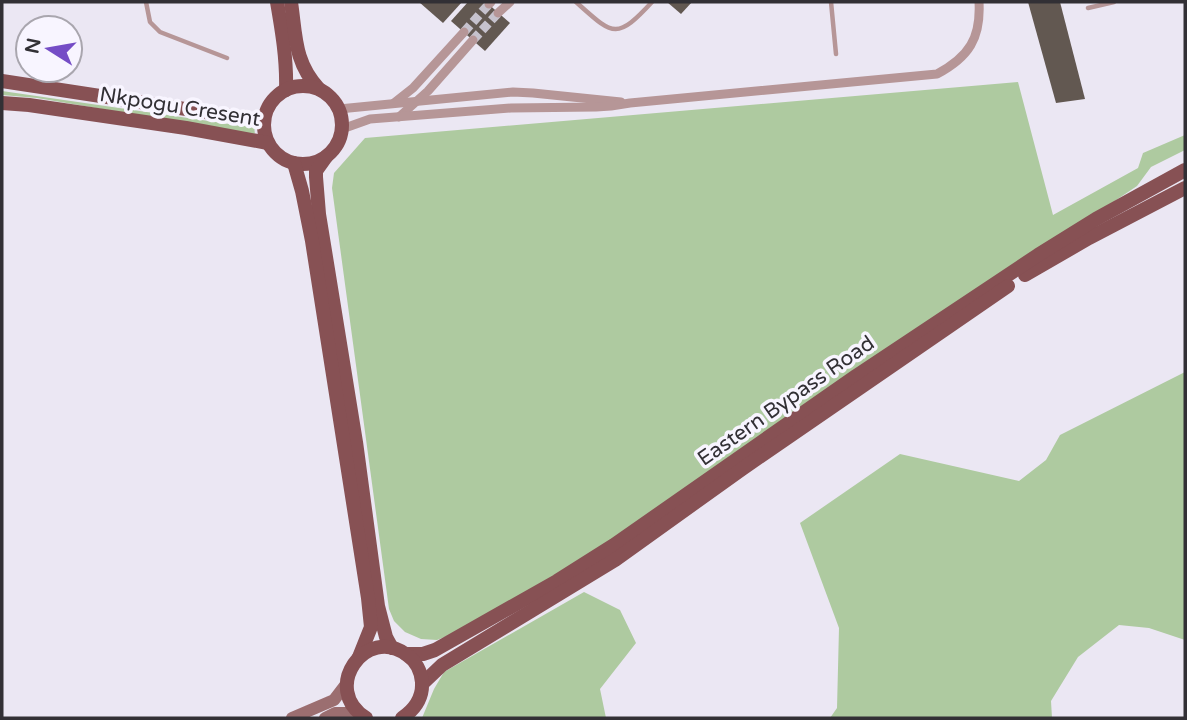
<svg xmlns="http://www.w3.org/2000/svg" width="1187" height="720" viewBox="0 0 1187 720" font-family="'Varela Round',sans-serif">
	<style>
		.green { fill: #aecaa0 }
		.building { fill: #625851 }
		.lines { fill: none; stroke-linecap: round; stroke-linejoin: round }
		.street-tunnel { stroke: #c6c2cd; stroke-width: 9; stroke-dasharray: 9 4.5; stroke-linecap: butt }
		.lane { stroke: #b69697; stroke-width: 4.5 }
		.street { stroke: #b69697; stroke-width: 9 }
		.secondary { stroke: #9b6e70; stroke-width: 12 }
		.primary { stroke: #875154; stroke-width: 14 }
		.labels { text-anchor: middle; dominant-baseline: central; stroke-width: 7; stroke-linejoin: round; paint-order: stroke }
		.street-label { font-size: 21px; fill: #323035; stroke: #f8f5ff }
	</style>
	<rect width="100%" height="100%" fill="#ebe7f3"/>
	<g class="green">
		<polygon points="1018,82 1053,215 1138,168 1143,153 1185,135 1185,150 1151,167 1137,186 821,398 664,511 475,625 437,640 421,639 405,632 394,621 389,609 332,188 334,173 365,138"/>
		<polygon points="2,91 243,126 254,125 255,135 37,98 2,95"/>
		<polygon points="1185,372 1185,640 1149,628 1119,625 1078,657 1051,701 1052,718 830,718 837,708 839,628 800,523 900,454 1019,481 1046,460 1060,435"/>
		<polygon points="584,592 620,610 636,643 600,689 606,718 422,718 434,689 444,672"/>
	</g>
	<g class="building">
		<polygon points="419,2 462,2 443,23"/>
		<polygon points="468,2 486,2 510,23 485,51 451,21"/>
		<polygon points="667,2 692,2 681,14"/>
		<polygon points="1028,2 1060,2 1085,99 1056,103"/>
	</g>
	<g class="lines">
		<g class="street-tunnel">
			<polyline points="464,32 489,4"/>
			<polyline points="473,40 498,13"/>
		</g>
		<g class="lane">
			<polyline points="146,2 150,22 160,32 227,58"/>
			<path d="M 576,2 C 613,35 616,41 652,2"/>
			<polyline points="831,2 836,54"/>
			<polyline points="1088,8 1114,2"/>
		</g>
		<g class="street">
			<polyline points="489,4 491,2"/>
			<polyline points="498,13 510,2"/>
			<polyline points="394,103 413,88 464,32"/>
			<polyline points="339,109 513,92 533,93 621,102"/>
			<polyline points="399,117 428,91 473,40"/>
			<path d="M 342,129 L 370,119 L 511,108 L 596,107 L 611,106 L 630,103 L 937,74 C 969,57 981,38 979,2"/>
		</g>
		<g class="secondary">
			<polyline points="292,718 334,700 347,683"/>
			<polyline points="325,718 335,713 359,713"/>
		</g>
		<g class="primary">
			<path d="M 277,2 C 282,31 287,60 286,90"/>
			<path d="M 291,2 C 296,36 294,62 319,89"/>
			<polyline points="2,81 264,121"/>
			<circle cx="303" cy="125" r="39"/>
			<polyline points="2,103 29,105 186,128 268,143"/>
			<polyline points="326,157 316,171 316,177 319,214 356,442 378,606 386,637 392,648"/>
			<polyline points="294,163 302,191 312,241 368,598 371,627 359,657"/>
			<polyline points="1025,275 1089,238 1185,188"/>
			<polyline points="406,654 423,654 435,650 557,581 614,545 856,376 1038,255 1096,219 1185,170"/>
			<polyline points="422,684 442,665 615,560 742,469 1008,286"/>
			<path d="M 366,718 C 320,689 366,624 407,655 C 416,661 421,672 422,682 C 423,698 414,710 402,718"/>
		</g>
	</g>
	<g class="labels">
		<g class="street-label">
			<text transform="translate(180 107) rotate(9)">Nkpogu Cresent</text>
			<text transform="translate(786 401) rotate(-35)">Eastern Bypass Road</text>
		</g>
	</g>
	<rect width="1187" height="720" fill="none" stroke="#323035" stroke-width="7"/>
	<g transform="translate(49 49) rotate(281)"><circle r="33" fill="#f8f5ff" stroke="#a9a6ae" stroke-width="2"/>
	<path d="M0-5L12 26L0 18L-12 26Z" fill="#754dc6"/>
	<text y="-10" font-size="19" font-weight="bold" text-anchor="middle" fill="#323035">N</text>
	</g>
</svg>
